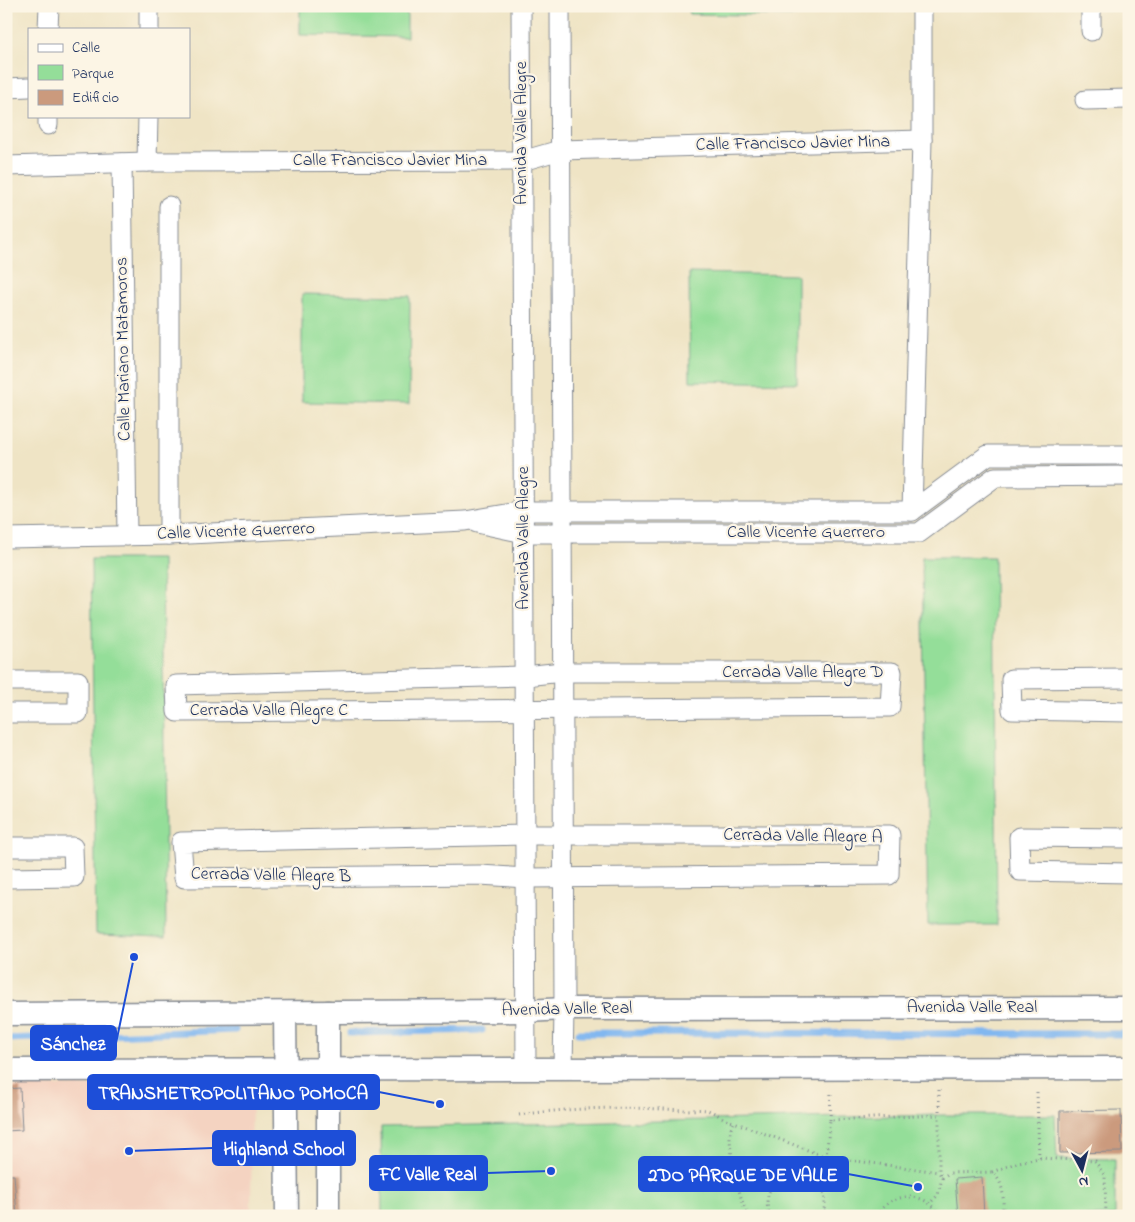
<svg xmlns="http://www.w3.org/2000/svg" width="1135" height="1222" viewBox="0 0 1135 1222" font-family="'Indie Flower',sans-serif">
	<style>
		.built { fill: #f4d3c1 }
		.green { fill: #94de99; stroke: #58867c }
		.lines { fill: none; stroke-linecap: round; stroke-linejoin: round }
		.stream { stroke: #81b7f0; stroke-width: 7 }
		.building { fill: #cb9a7d }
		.minor-casing { stroke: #858a92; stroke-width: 21 }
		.tertiary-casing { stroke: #858a92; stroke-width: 25 }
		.path { stroke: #858a92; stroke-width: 3; stroke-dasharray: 1 4; stroke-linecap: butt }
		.minor { stroke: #fff; stroke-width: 19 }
		.tertiary { stroke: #fff; stroke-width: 22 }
		.labels { text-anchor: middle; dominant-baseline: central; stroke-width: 4.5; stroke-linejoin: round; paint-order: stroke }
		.street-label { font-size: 18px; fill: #1b2f5e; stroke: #fcf5e5 }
		.leader { fill: none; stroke: #1d4ed8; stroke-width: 2 }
		.callout-dot { fill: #1d4ed8; stroke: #fcf5e5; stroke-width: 2 }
		.callout { fill: #1d4ed8; stroke: #1d4ed8; stroke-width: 2 }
		.callout-label { font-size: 19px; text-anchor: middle; font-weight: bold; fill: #fff }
	</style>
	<rect width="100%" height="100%" fill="#fcf5e5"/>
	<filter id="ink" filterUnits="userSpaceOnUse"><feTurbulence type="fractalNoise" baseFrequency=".02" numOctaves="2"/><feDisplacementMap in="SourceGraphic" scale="10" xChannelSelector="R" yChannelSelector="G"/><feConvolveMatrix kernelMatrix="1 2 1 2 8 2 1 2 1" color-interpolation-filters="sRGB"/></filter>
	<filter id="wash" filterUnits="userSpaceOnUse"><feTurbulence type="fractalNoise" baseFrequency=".0096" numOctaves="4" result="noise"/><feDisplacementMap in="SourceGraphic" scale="20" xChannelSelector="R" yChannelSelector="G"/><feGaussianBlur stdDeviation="1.12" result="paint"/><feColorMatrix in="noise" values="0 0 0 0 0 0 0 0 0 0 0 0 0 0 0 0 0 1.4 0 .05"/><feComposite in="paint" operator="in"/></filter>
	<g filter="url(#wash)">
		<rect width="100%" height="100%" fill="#efe4c5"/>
		<polygon class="built" points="252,1085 251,1216 6,1216 6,1086"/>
		<g class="green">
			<polygon points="300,6 407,6 407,37 300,35"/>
			<polygon points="689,6 796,6 796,16 689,14"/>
			<polygon points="689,273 797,275 797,383 690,381"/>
			<polygon points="302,294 410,296 409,404 302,402"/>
			<polygon points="922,557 994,557 997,925 928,925"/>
			<polygon points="91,559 162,559 166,936 96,934"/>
			<polygon points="939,1115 1055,1115 1057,1158 1115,1159 1115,1216 382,1216 381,1127"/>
		</g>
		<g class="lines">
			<g class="stream">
				<polyline points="350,1033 482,1030"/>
				<polyline points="579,1033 1129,1034"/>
				<polyline points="6,1039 235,1030"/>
			</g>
		</g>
		<g id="blocks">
			<g class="building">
				<polygon points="20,1088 22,1130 6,1131 6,1089"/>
				<polygon points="1121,1110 1122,1152 1060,1153 1060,1111"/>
				<polygon points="6,1175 14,1175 17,1216 6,1216"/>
				<polygon points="982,1177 984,1216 958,1216 955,1179"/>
			</g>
		</g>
	</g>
	<g filter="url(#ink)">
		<use href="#blocks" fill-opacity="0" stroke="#858a92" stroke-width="1"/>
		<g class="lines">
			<g class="minor-casing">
				<g id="minor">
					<polyline points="521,6 526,1070"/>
					<polyline points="560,6 564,1009 563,1069"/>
					<polyline points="1091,6 1091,31"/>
					<polyline points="48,29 49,6"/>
					<polyline points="149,29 149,6"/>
					<polyline points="6,88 29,87"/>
					<polyline points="1085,100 1129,99"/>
					<polyline points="48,116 48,125"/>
					<polyline points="147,162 148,116"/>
					<polyline points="122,163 127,536"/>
					<polyline points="6,166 147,162 522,161 560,150 922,140"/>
					<polyline points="912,511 922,140 922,6"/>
					<polyline points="477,523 524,533 919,533 995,477 1129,476"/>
					<polyline points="169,535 169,206"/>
					<polyline points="6,538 169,535 465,521 524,511 912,511 988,455 1129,455"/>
					<polygon points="562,672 892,672 890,707 177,712 176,685 525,676"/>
					<polyline points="1129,678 1011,679 1012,710 1129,712"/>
					<polyline points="6,681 78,681 78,713 6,713"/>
					<polygon points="526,835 890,835 889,875 526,878 480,875 184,878 181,842"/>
					<polyline points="1129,838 1019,837 1020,871 1129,873"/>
					<polyline points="6,847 73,847 74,877 6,878"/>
				</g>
			</g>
			<g class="tertiary-casing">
				<g id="tertiary">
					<polyline points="285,1013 287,1216"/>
					<polyline points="6,1014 527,1011 564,1009 1129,1008"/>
					<polyline points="6,1070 1129,1068"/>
					<polyline points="328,1216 328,1012"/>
				</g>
			</g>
			<g class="path">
				<polyline points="939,1090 939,1115"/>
				<polyline points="1037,1092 1039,1158"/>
				<path d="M 519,1115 C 574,1107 629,1107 684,1110 C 691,1110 700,1109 707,1110 C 717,1113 724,1120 734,1122"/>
				<polyline points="830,1120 831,1091"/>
				<polyline points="992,1172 1019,1162 1039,1158 1095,1161 1105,1176 1106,1216"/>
				<path d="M 942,1178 L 949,1173 L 992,1172 C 1005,1183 1004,1200 1002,1216"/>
				<polyline points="814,1179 826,1157 830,1120 939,1115 939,1172 942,1178 938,1195 930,1203"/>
				<polyline points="824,1211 842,1216"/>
				<path d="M 748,1216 C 739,1198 729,1153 730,1132 C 730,1129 733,1125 734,1122 L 826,1157 L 939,1172"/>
				<polyline points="757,1216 768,1212"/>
				<path d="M 771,1216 C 766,1208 766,1198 770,1190 C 786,1155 840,1182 821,1216"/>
				<path d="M 877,1216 C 890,1191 927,1190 940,1216"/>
			</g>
			<use href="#minor" class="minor"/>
			<use href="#tertiary" class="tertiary"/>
		</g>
	</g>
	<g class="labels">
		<g class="street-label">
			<text transform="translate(522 133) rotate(-90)">Avenida Valle Alegre</text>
			<text transform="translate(793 144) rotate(-1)">Calle Francisco Javier Mina</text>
			<text x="390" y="161">Calle Francisco Javier Mina</text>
			<text transform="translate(124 349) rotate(-91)">Calle Mariano Matamoros</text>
			<text transform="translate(236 532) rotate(-2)">Calle Vicente Guerrero</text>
			<text x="806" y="533">Calle Vicente Guerrero</text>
			<text transform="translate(524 538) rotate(-90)">Avenida Valle Alegre</text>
			<text x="803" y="673">Cerrada Valle Alegre D</text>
			<text x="269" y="711">Cerrada Valle Alegre C</text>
			<text transform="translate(803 837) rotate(1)">Cerrada Valle Alegre A</text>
			<text transform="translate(271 876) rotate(1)">Cerrada Valle Alegre B</text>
			<text x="972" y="1008">Avenida Valle Real</text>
			<text transform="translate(567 1010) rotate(-1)">Avenida Valle Real</text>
		</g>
	</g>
	<path class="leader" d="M134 957L116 1043M440 1104L379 1092M129 1151L213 1148M551 1171L487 1173M918 1187L848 1174"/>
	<g class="callout-dot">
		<circle cx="134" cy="957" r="5"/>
		<circle cx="440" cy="1104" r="5"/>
		<circle cx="129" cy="1151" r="5"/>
		<circle cx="551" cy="1171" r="5"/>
		<circle cx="918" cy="1187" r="5"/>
	</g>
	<g class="callout">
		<rect x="31" y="1026" width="85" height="34" rx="5"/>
		<rect x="88" y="1075" width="291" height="34" rx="5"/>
		<rect x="213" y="1131" width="142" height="34" rx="5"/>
		<rect x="370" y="1156" width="117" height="34" rx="5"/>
		<rect x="639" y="1157" width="209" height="34" rx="5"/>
	</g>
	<g class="callout-label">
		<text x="73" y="1050">Sánchez</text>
		<text x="233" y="1099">TRANSMETROPOLITANO POMOCA</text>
		<text x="284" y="1155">Highland School</text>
		<text x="428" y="1180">FC Valle Real</text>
		<text x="743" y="1181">2DO PARQUE DE VALLE</text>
	</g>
	<rect width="1135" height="1222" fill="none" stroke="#fcf5e5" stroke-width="25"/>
	<rect x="28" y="28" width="162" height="90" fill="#fcf5e5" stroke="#a2a6af"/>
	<rect x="38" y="44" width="25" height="8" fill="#ffffff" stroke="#a2a6af"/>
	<text x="72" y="52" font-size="15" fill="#1b2f5e">Calle</text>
	<rect x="38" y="65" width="25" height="15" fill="#94de99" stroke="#a2a6af"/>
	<text x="72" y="78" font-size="15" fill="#1b2f5e">Parque</text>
	<rect x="38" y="90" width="25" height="15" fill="#cb9a7d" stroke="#a2a6af"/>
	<text x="72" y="102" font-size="15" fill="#1b2f5e">Edificio</text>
	<g transform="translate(1082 1170) rotate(173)" stroke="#fcf5e5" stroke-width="4" paint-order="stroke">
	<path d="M0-4L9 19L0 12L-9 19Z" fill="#1b2f5e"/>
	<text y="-8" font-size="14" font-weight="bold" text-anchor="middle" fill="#1b2f5e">N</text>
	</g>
</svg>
